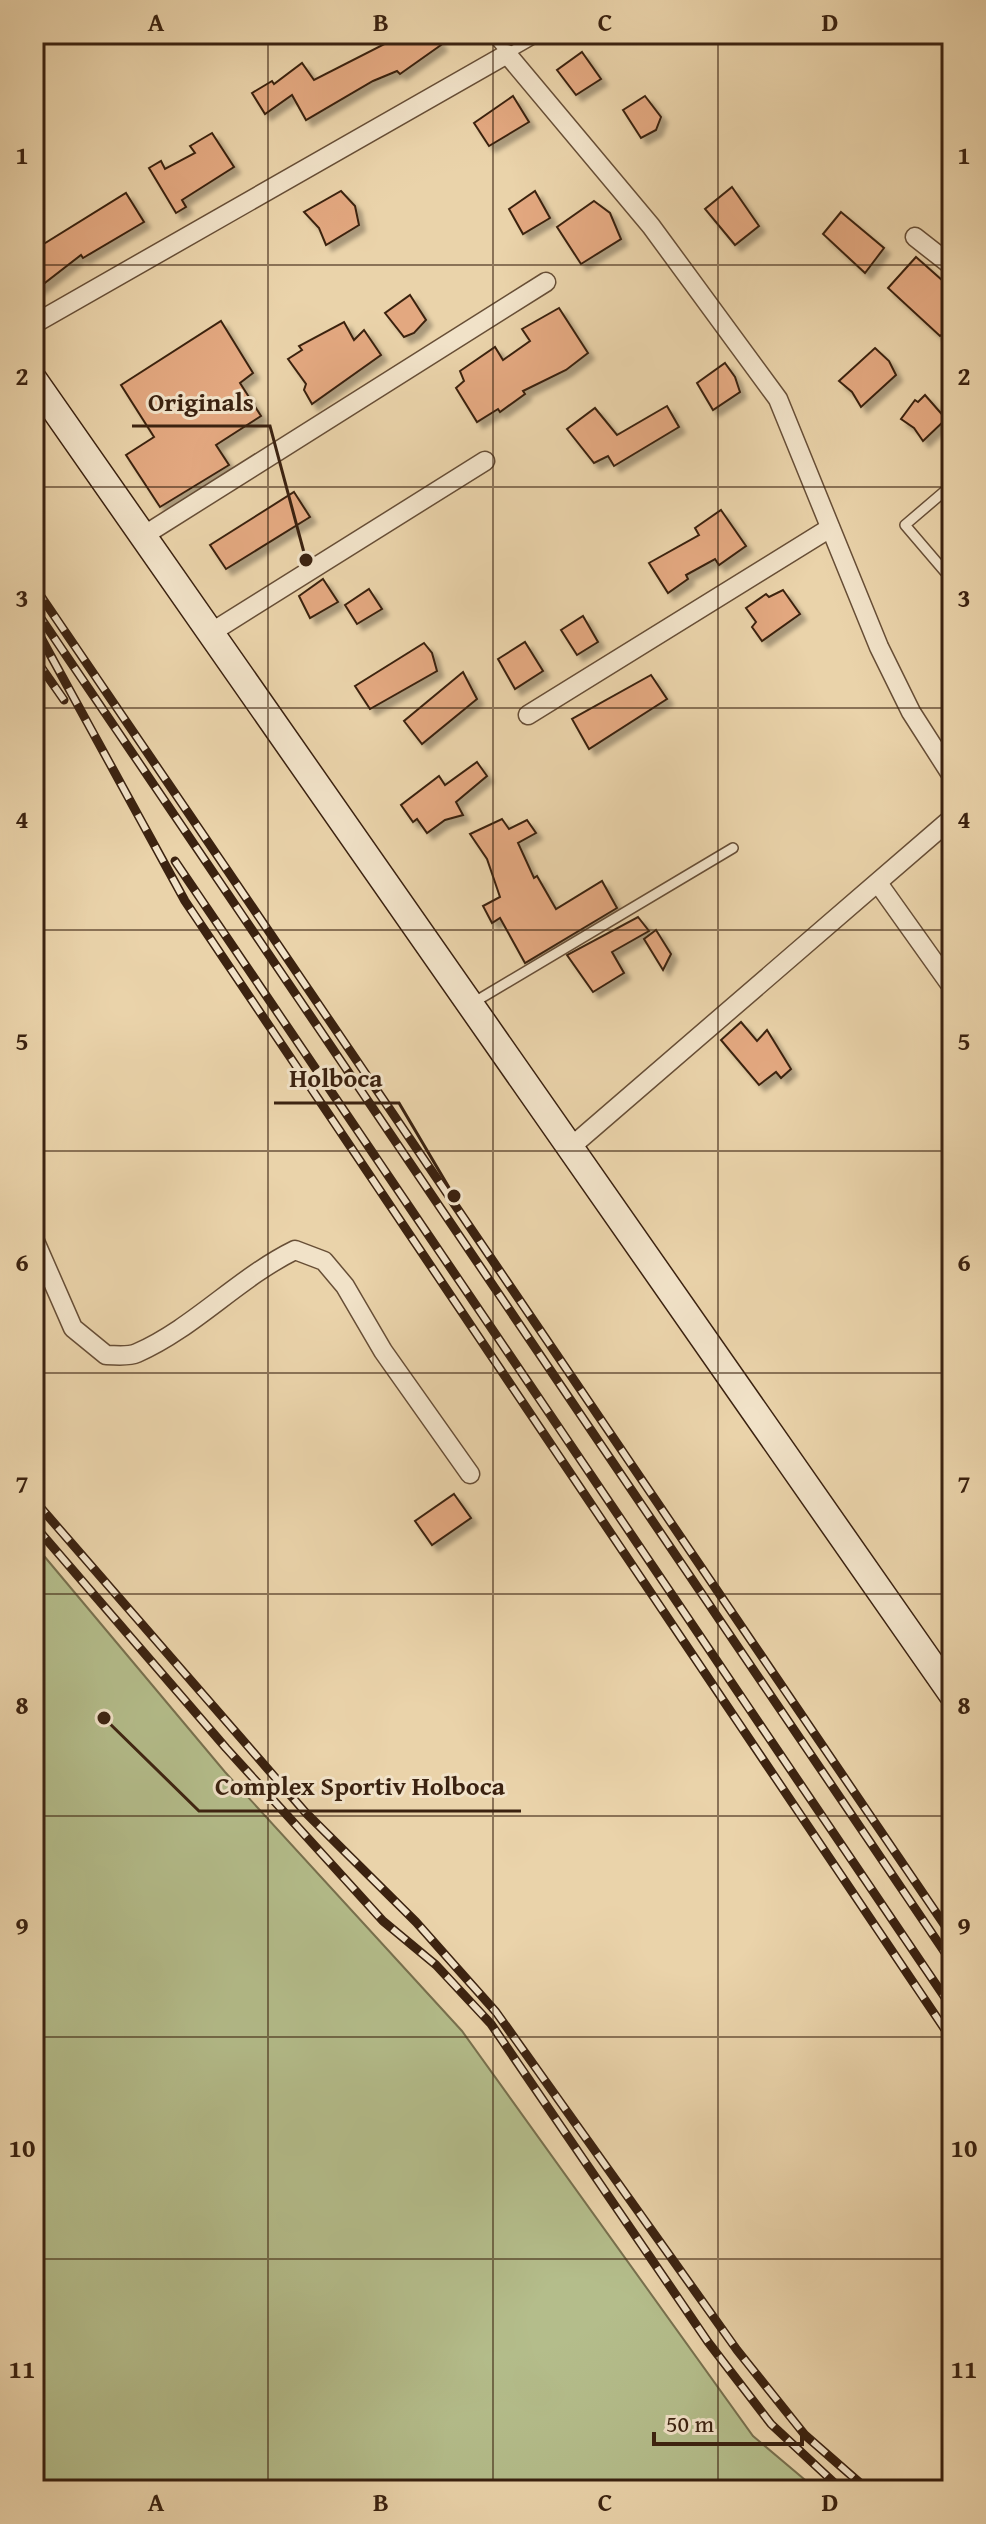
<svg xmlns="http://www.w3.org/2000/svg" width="986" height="2524" viewBox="0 0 986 2524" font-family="'Gentium Book Plus',serif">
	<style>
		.green { fill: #b4bd8b; stroke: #78704e; stroke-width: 2 }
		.building { fill: #e3a880; stroke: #3b2210; stroke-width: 2; filter: url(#shadow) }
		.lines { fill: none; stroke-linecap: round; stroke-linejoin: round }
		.service-casing { stroke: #674e36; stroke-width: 12 }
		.minor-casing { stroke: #674e36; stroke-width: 21 }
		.secondary-casing { stroke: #3b2210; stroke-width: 29 }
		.service { stroke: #f1e2c8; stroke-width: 9 }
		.minor { stroke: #f1e2c8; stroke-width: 18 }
		.secondary { stroke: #f1e2c8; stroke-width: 26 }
		.rail-casing { stroke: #3b2210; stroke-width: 9 }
		.rail { stroke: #f1e2c8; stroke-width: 6; stroke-dasharray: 18; stroke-linecap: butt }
		.grid { fill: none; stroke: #3b2210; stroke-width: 2; stroke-opacity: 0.55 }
		.leader { fill: none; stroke: #3b2210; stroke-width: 3 }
		.callout-dot { fill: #3b2210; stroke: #f1e2c8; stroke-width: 3 }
		.callout-label { font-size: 26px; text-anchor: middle; font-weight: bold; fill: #3b2210; stroke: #f1e2c8; stroke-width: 6; stroke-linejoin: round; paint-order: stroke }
		.neatline { fill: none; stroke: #3b2210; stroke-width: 3 }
		.grid-label { font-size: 26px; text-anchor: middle; font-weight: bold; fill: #3b2210 }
	</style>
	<defs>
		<filter id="shadow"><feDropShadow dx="6" dy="6" stdDeviation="2" flood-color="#0004"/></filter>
	</defs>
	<rect width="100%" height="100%" fill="#ead3aa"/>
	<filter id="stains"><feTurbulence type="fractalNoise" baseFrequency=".0025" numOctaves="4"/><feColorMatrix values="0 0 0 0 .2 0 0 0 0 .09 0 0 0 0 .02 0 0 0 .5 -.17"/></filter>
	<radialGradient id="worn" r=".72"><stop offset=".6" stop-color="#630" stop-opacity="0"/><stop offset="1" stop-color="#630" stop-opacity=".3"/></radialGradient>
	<polygon class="green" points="34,1544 225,1772 462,2031 753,2436 817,2490 34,2490"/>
	<g class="building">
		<polygon points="404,34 434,34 441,45 400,74 397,71 373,81 306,120 292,95 265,114 252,93 272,81 274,84 302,63 314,80"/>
		<polygon points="582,52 601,79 576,95 557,70"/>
		<polygon points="513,96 529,122 489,146 474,123"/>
		<polygon points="645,96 661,117 656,130 641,138 623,110"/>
		<polygon points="212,133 234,167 182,200 186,207 176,213 149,168 161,161 165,169 195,153 190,146"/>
		<polygon points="732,187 759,226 735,245 705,209"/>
		<polygon points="341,191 355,206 359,225 326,245 319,228 304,212"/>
		<polygon points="535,191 550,218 523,234 509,209"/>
		<polygon points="126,193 144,222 83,258 81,255 37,289 34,250"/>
		<polygon points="594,201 610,213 621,239 581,264 557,227"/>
		<polygon points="841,212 884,248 865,273 823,234"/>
		<polygon points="916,257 952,289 952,326 940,336 888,288"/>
		<polygon points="410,295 426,320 414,333 404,337 385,313"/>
		<polygon points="559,308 588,353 566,370 523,391 525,394 500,412 498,409 477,422 456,388 464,381 460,371 495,347 503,360 530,341 522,329"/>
		<polygon points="221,321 253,373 240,383 261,416 216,445 229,465 160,507 126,455 154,437 121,385"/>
		<polygon points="344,322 354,340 364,330 381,355 312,404 304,390 306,384 288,359 302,350 299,346"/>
		<polygon points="875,348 889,361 896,375 861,407 852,392 839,381"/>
		<polygon points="725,363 735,377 740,392 713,410 697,383"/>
		<polygon points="925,395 946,419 923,441 914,428 901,419 915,400 918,402"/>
		<polygon points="667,406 679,427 614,466 608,456 594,463 567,429 595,408 617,435"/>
		<polygon points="294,492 310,517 226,569 210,545"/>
		<polygon points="721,510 746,546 719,565 715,559 686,575 688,579 668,593 649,563 699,535 695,528"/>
		<polygon points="323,579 338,602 310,618 299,596"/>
		<polygon points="369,589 382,609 357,624 345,605"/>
		<polygon points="783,590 800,614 762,641 752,627 756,622 746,608 766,594 769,597"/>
		<polygon points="583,616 598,642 577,655 561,630"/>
		<polygon points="525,642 543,671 515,689 498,659"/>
		<polygon points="424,643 432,653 437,671 370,709 355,686"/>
		<polygon points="463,672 477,699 422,744 404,721"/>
		<polygon points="651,675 667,699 589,749 572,719"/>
		<polygon points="477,762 487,776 456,802 463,815 445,820 427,833 417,819 413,822 401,805 439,776 445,785"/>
		<polygon points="502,819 509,829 527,820 536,833 518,843 534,878 537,876 556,909 602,881 617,908 525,963 500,918 492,923 483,906 500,897 487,859 470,834"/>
		<polygon points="638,917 649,931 612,952 624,973 593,992 567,955"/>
		<polygon points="656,930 671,954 663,970 644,939"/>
		<polygon points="741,1022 757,1041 767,1030 791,1069 781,1078 776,1072 759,1085 721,1040"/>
		<polygon points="454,1494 471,1518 432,1545 415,1521"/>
	</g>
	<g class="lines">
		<g class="service-casing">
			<g id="service">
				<polyline points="491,34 507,54 542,34"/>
				<polyline points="944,34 952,41"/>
				<polyline points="946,490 905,525 952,580"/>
				<polyline points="471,1004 733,848"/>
			</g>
		</g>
		<g class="minor-casing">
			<g id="minor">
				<polyline points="915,237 952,266"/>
				<polyline points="34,324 507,54 651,226 778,399 879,647 911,712 952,776"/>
				<polyline points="143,536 546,282"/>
				<polyline points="212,632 485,461"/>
				<polyline points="528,715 830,528"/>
				<polyline points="878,883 952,987"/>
				<polyline points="572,1146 952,818"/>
				<path d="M 34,1239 L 73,1328 L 106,1355 C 116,1355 128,1357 137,1353 C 194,1328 238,1278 295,1250 L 324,1261 L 345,1286 L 383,1351 L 470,1474"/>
			</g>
		</g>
		<g class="secondary-casing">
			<polyline id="secondary" points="34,380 952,1694"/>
		</g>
		<use href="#service" class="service"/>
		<use href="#minor" class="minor"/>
		<use href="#secondary" class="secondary"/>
		<g class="rail-casing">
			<g id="rail">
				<polyline points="34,586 952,1936"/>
				<polyline points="34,608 952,1963"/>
				<polyline points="34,625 185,901 952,2040"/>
				<polyline points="34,657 64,700"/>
				<polyline points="175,861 952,2008"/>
				<polyline points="34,1500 306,1813 416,1922 496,2012 737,2350 805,2435 868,2490"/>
				<polyline points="34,1525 226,1748 383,1921 436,1965 491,2024 708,2342 771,2424 842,2490"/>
			</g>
		</g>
		<use href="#rail" class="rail"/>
	</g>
	<path class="grid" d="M 268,34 L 268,2490M 493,34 L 493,2490M 718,34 L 718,2490M 34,265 L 952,265M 34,487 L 952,487M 34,708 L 952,708M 34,930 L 952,930M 34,1151 L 952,1151M 34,1373 L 952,1373M 34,1594 L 952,1594M 34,1816 L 952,1816M 34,2037 L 952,2037M 34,2259 L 952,2259"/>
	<path class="leader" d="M306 560L270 426H132M454 1196L399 1103H274M104 1718L199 1811H521"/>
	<g class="callout-dot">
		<circle cx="306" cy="560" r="8"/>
		<circle cx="454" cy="1196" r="8"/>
		<circle cx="104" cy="1718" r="8"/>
	</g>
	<g class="callout-label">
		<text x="201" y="411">Originals</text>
		<text x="336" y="1087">Holboca</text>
		<text x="360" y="1795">Complex Sportiv Holboca</text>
	</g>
	<rect width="986" height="2524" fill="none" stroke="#ead3aa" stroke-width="88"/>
	<path d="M654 2432v12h148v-12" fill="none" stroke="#3b2210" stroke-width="4"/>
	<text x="666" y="2432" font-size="24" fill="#3b2210" stroke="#f1e2c8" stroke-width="6" paint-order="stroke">50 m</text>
	<rect x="44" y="44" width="898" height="2436" class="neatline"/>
	<g class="grid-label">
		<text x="156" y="31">A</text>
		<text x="381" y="31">B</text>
		<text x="605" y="31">C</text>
		<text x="830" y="31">D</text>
		<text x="22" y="164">1</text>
		<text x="964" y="164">1</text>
		<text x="22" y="385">2</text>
		<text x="964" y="385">2</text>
		<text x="22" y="607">3</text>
		<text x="964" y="607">3</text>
		<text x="22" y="828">4</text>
		<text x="964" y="828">4</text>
		<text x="22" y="1050">5</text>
		<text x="964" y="1050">5</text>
		<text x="22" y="1271">6</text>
		<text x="964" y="1271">6</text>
		<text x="22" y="1493">7</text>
		<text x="964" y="1493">7</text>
		<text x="22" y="1714">8</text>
		<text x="964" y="1714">8</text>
		<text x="22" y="1935">9</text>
		<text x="964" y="1935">9</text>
		<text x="22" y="2157">10</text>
		<text x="964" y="2157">10</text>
		<text x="22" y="2378">11</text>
		<text x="964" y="2378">11</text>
		<text x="156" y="2511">A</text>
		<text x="381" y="2511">B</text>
		<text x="605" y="2511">C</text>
		<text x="830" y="2511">D</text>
	</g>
	<rect width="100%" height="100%" filter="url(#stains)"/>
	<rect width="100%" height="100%" fill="url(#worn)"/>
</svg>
